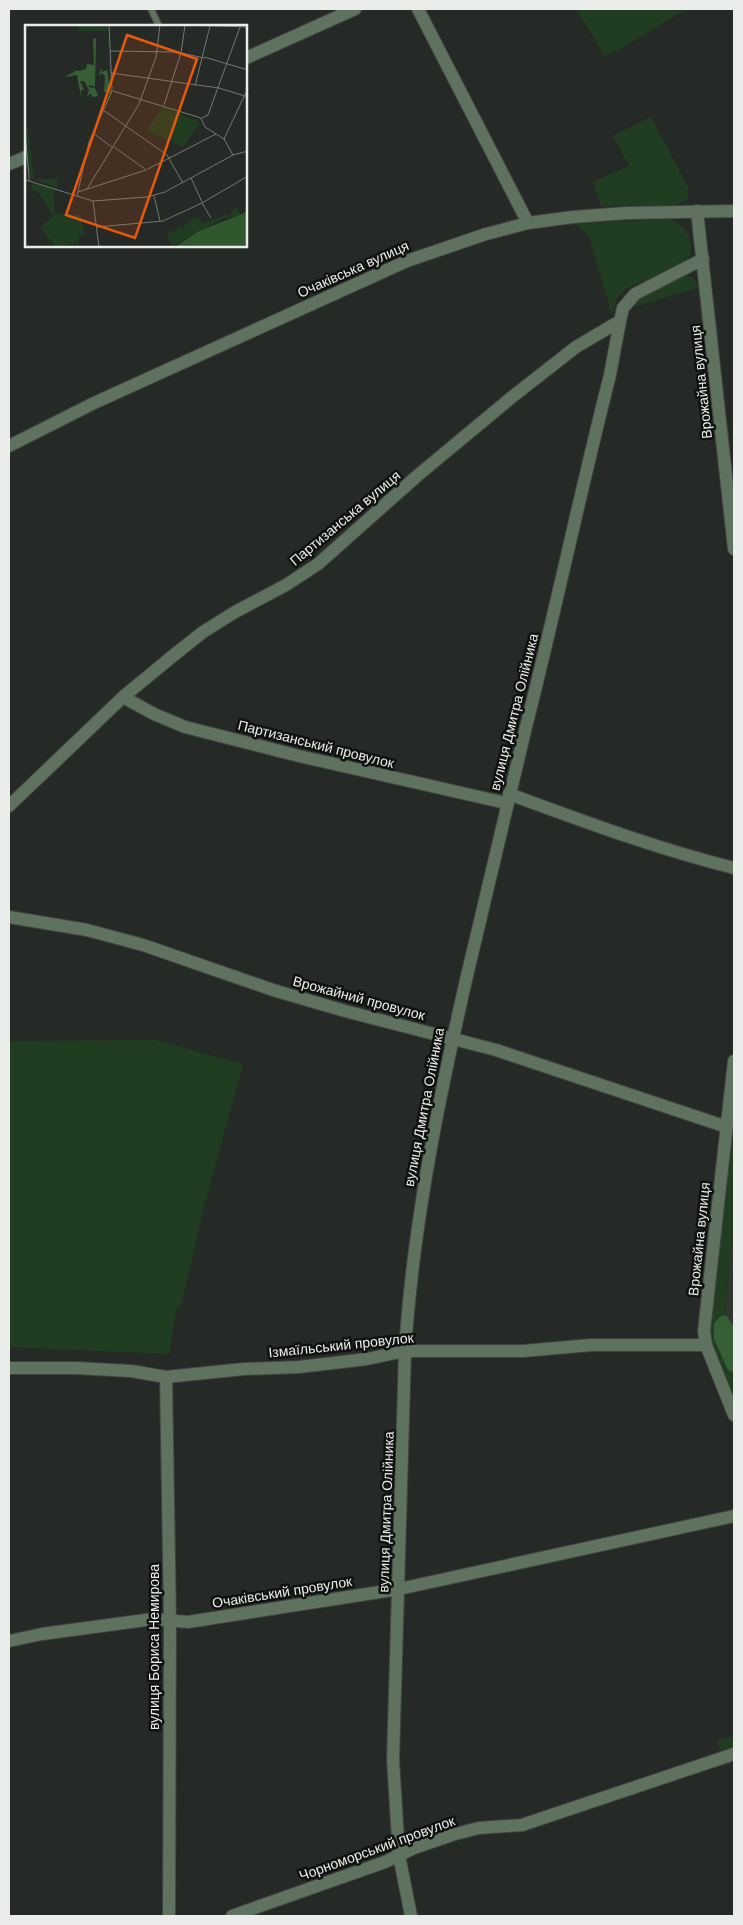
<svg xmlns="http://www.w3.org/2000/svg" width="743" height="1925" viewBox="0 0 743 1925" font-family="'DM Sans',sans-serif">
	<style>
		.built { fill: #2e362e }
		.green { fill: #213d21 }
		.forest { fill: #365f36 }
		.lines { fill: none; stroke-linecap: round; stroke-linejoin: round }
		.service-casing { stroke: #414541; stroke-width: 8 }
		.minor-casing { stroke: #414541; stroke-width: 14 }
		.tertiary-casing { stroke: #414541; stroke-width: 14 }
		.service { stroke: #5f725f; stroke-width: 6 }
		.minor { stroke: #5f725f; stroke-width: 12 }
		.tertiary { stroke: #5f725f; stroke-width: 12 }
		.labels { text-anchor: middle; dominant-baseline: central; stroke-width: 5; stroke-linejoin: round; paint-order: stroke }
		.street-label { font-size: 14px; fill: #eaedea; stroke: #101210 }
		.inset-road { fill: none; stroke: #747874; stroke-width: 1 }
		.view { fill: #e8590c; fill-opacity: 0.15; stroke: #e8590c; stroke-width: 2.5 }
		.inset-edge { fill: none; stroke: #eaedea; stroke-width: 2.5 }
	</style>
	<rect width="100%" height="100%" fill="#262a26"/>
	<polygon class="built" points="734,1215 734,1364 723,1335"/>
	<g class="green">
		<polygon points="577,9 686,9 624,47 604,56"/>
		<polygon points="651,117 688,187 688,199 679,204 672,205 601,206 593,182 629,166 613,136"/>
		<path d="M 668,219 C 687,226 692,236 690,256 L 682,264 L 625,289 L 616,300 L 612,315 L 589,236 L 575,224 Z"/>
		<path d="M 686,276 L 694,278 L 699,287 L 628,309 C 640,291 667,283 686,276 Z"/>
		<polygon points="155,1040 243,1064 204,1206 181,1306 177,1306 169,1354 9,1347 9,1041"/>
		<polygon points="734,1107 734,1215 723,1335 734,1364 734,1400 712,1343 710,1332"/>
		<polygon points="734,1736 734,1748 728,1751 720,1750 717,1741"/>
	</g>
	<polygon class="forest" points="726,1315 734,1327 734,1373 728,1370 714,1339 714,1323 721,1316"/>
	<g class="lines">
		<g class="service-casing">
			<polyline id="service" points="151,9 159,26"/>
		</g>
		<g class="minor-casing">
			<g id="minor">
				<polyline points="418,9 528,223"/>
				<polyline points="246,58 355,9"/>
				<polyline points="9,164 26,157"/>
				<polyline points="697,211 734,549"/>
				<polyline points="123,697 154,714 185,727 299,756 506,803"/>
				<path d="M 509,794 C 583,821 657,849 734,868"/>
				<polyline points="9,806 123,697 174,655 203,632 235,612 286,585 318,564 417,476 512,397 576,347 620,321 623,308 635,294 703,259"/>
				<polyline points="9,917 87,930 143,945 273,990 345,1011 496,1050 727,1127"/>
				<polyline points="734,1061 704,1331 706,1345 734,1415"/>
				<polyline points="9,1368 76,1368 131,1371 166,1377 244,1369 299,1367 367,1359 405,1351 523,1351 591,1345 706,1345"/>
				<polyline points="166,1377 170,1620 169,1916"/>
				<polyline points="9,1641 42,1634 153,1619 188,1622 399,1589 734,1516"/>
				<polyline points="232,1916 385,1862 414,1848 455,1834 479,1828 522,1825 734,1754"/>
				<path d="M 411,1916 L 399,1855 L 393,1760 L 405,1351 C 413,1225 438,1103 466,980 C 485,897 505,814 525,731 C 555,613 580,493 610,375 L 620,321"/>
			</g>
		</g>
		<g class="tertiary-casing">
			<polyline id="tertiary" points="9,446 94,403 407,261 486,234 528,223 573,217 627,213 734,211"/>
		</g>
		<use href="#service" class="service"/>
		<use href="#minor" class="minor"/>
		<use href="#tertiary" class="tertiary"/>
	</g>
	<g class="labels">
		<g class="street-label">
			<text transform="translate(353 269) rotate(-24)">Очаківська вулиця</text>
			<text transform="translate(701 382) rotate(-96)">Врожайна вулиця</text>
			<text transform="translate(345 518) rotate(-40)">Партизанська вулиця</text>
			<text transform="translate(514 712) rotate(-76)">вулиця Дмитра Олійника</text>
			<text transform="translate(316 744) rotate(14)">Партизанський провулок</text>
			<text transform="translate(359 998) rotate(15)">Врожайний провулок</text>
			<text transform="translate(424 1107) rotate(-79)">вулиця Дмитра Олійника</text>
			<text transform="translate(699 1239) rotate(-84)">Врожайна вулиця</text>
			<text transform="translate(341 1345) rotate(-6)">Ізмаїльський провулок</text>
			<text transform="translate(386 1512) rotate(-88)">вулиця Дмитра Олійника</text>
			<text transform="translate(282 1592) rotate(-9)">Очаківський провулок</text>
			<text transform="translate(154 1647) rotate(-90)">вулиця Бориса Немирова</text>
			<text transform="translate(377 1848) rotate(-20)">Чорноморський провулок</text>
		</g>
	</g>
	<g transform="translate(25 25)">
		<rect width="222" height="222" fill="#262a26"/>
		<path d="M 54,0 L 83,2 L 87,66 L 67,108 L 65,112 L 60,112 L 59,107 L 60,111 L 65,111 L 85,66 L 83,6 L 52,6 ZM 138,82 L 175,97 L 158,122 L 121,106 ZM 3,104 L 9,154 L 32,154 L 28,110 L 33,163 L 5,153 L 0,105 ZM 8,158 L 28,164 L 30,188 L 43,191 L 55,189 L 60,210 L 54,211 L 53,218 L 31,222 L 25,215 L 16,202 L 28,191 L 13,167 L 6,165 ZM 210,182 L 216,190 L 197,194 L 145,222 L 147,220 L 140,205 L 149,207 L 154,202 L 160,207 L 158,202 L 168,193 L 173,193 L 178,199 L 201,189 L 204,192 Z" fill="#213d21"/>
		<path d="M 71,13 L 70,62 L 65,60 L 63,62 L 70,63 L 73,71 L 67,72 L 66,68 L 62,72 L 64,65 L 59,56 L 55,56 L 59,65 L 56,65 L 56,72 L 52,50 L 39,52 L 51,46 L 41,44 L 54,46 L 61,44 L 62,39 L 69,40 L 68,14 ZM 76,43 L 77,47 L 82,45 L 86,68 L 79,67 L 80,51 L 77,48 L 74,51 Z" fill="#365f36"/>
		<path d="M 222,187 L 222,222 L 150,222 L 174,206 Z" fill="#2f582f"/>
		<path class="inset-road" d="M 163,0 L 223,2M 85,26 L 152,27 L 179,33M 179,32 L 223,45M 86,48 L 194,63 L 223,72M 170,61 L 185,1M 88,66 L 176,93 L 180,102 L 199,114 L 208,130M 139,80 L 156,28 L 160,0M 78,85 L 142,130 L 158,158M 177,93 L 183,90 L 215,2M 68,108 L 88,123M 0,109 L 4,150 L 4,156 L 0,155M 199,114 L 223,63M 89,122 L 120,144M 166,153 L 177,177M 4,156 L 68,176 L 122,172 L 140,167 L 208,130 L 223,126M 62,164 L 114,79 L 131,32 L 135,0M 53,167 L 121,145 L 191,109M 52,171 L 64,117 L 87,66 L 84,0M 129,171 L 135,196M 68,176 L 74,222M 177,178 L 186,193M 72,202 L 138,196 L 177,178 L 223,151"/>
		<path class="view" d="M 102,10 L 172,34 L 110,213 L 41,190 Z"/>
		<rect width="222" height="222" class="inset-edge"/>
	</g>
	<rect width="743" height="1925" fill="none" stroke="#eaedea" stroke-width="20"/>
</svg>
